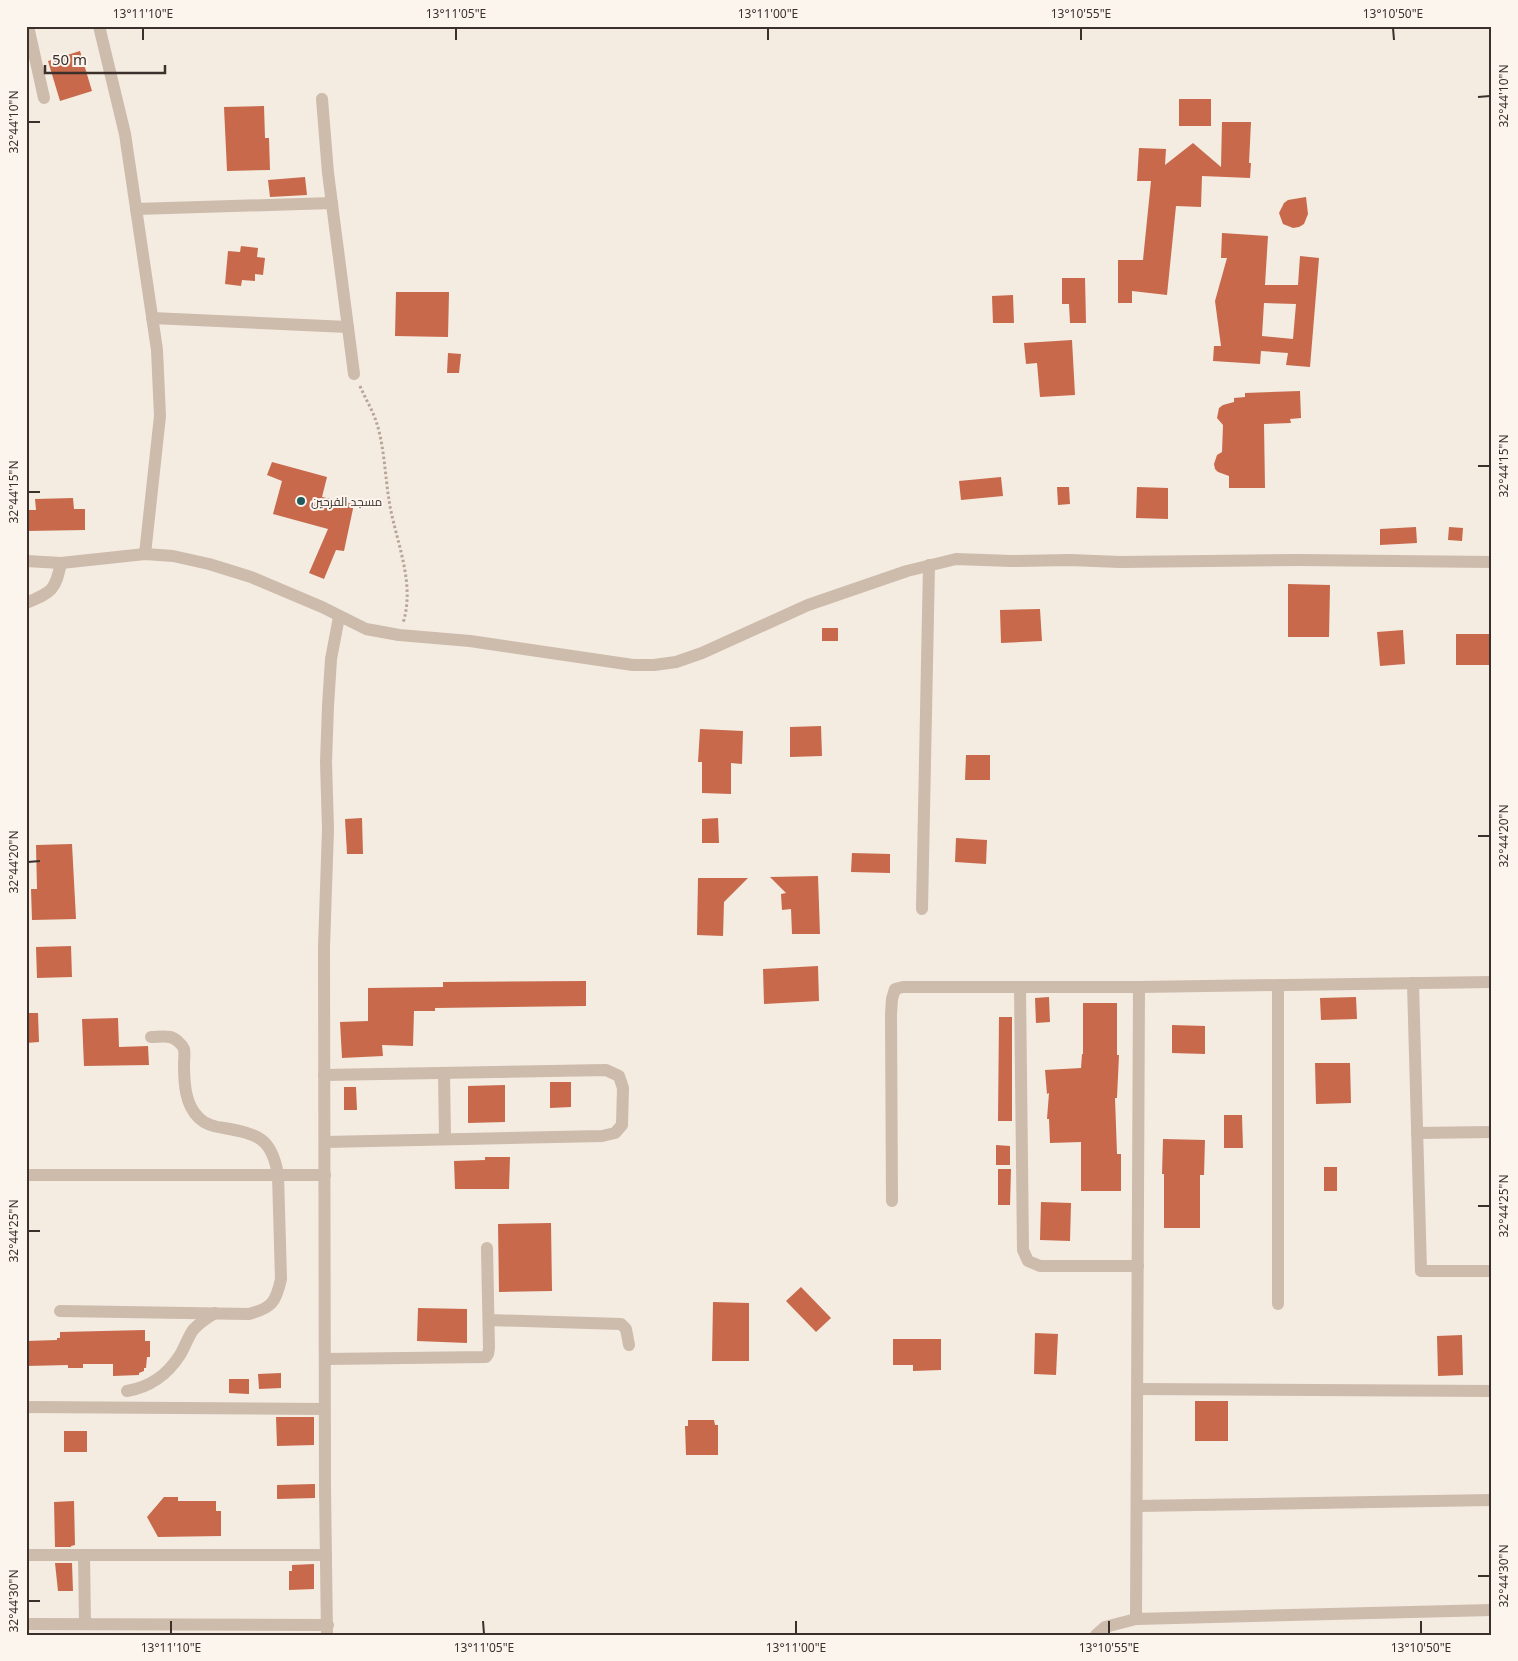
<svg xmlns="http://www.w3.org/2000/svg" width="1518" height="1661" viewBox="0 0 1518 1661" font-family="'Noto Sans',Cairo,sans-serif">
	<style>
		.building { fill: #c8694b; fill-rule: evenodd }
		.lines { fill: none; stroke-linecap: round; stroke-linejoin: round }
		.path { stroke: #b9a596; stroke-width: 3; stroke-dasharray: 2.5 2.5; stroke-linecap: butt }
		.minor { stroke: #cdbbac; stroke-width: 12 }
		.ticks { fill: none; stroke: #3b302b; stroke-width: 2 }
		.poi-dot { fill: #1f5a5e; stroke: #fbf5ee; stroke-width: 2 }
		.labels { text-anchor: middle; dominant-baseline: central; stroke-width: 4; stroke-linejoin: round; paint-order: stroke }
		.poi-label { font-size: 12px; fill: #3b302b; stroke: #fbf5ee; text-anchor: start }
		.neatline { fill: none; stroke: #3b302b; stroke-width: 2 }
		.ticks-label { font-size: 12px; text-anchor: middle; fill: #3b302b }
	</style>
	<rect width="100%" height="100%" fill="#f4ebe1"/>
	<g class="building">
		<polygon points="80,51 92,91 60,101 48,61"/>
		<rect x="1179" y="99" width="32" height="27"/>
		<polygon points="264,106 265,138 269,138 270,170 227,171 224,107"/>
		<polygon points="1222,122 1251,122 1249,163 1251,163 1250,178 1202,176 1201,207 1176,206 1167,295 1132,291 1132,303 1118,303 1118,260 1143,260 1151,181 1137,181 1139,148 1166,149 1165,165 1193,143 1221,167"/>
		<polygon points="305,177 307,195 270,197 268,180"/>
		<polygon points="1306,197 1308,214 1304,224 1299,227 1293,228 1283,224 1279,213 1284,203 1288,200"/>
		<path d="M 1222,233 L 1268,236 L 1265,285 L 1298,285 L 1300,256 L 1319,258 L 1310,367 L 1286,365 L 1288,353 L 1261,351 L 1260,364 L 1213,361 L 1214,346 L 1221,346 L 1215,301 L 1227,258 L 1221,258 ZM 1264,303 L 1296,304 L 1293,339 L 1262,336 Z"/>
		<polygon points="241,246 258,248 257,257 265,258 263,275 255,274 255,281 242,280 241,286 225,284 228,251 240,252"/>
		<polygon points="1062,278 1085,278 1086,323 1070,323 1069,304 1062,304"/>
		<polygon points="396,292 449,292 448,337 395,336"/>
		<polygon points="1013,295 1014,323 993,323 992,296"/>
		<polygon points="1072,340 1075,395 1040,397 1037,363 1026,364 1024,343"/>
		<polygon points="448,353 461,354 459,373 447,373"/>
		<polygon points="1300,391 1301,418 1290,419 1291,423 1264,424 1265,488 1229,488 1229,476 1218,472 1215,469 1214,464 1217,455 1222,452 1223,425 1217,418 1219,408 1223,405 1234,402 1234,398 1245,397 1245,393"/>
		<polygon points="272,462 327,477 322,497 354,504 344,551 336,550 324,579 309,573 328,529 273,514 282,481 267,475"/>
		<polygon points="1001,477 1003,496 961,500 959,481"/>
		<polygon points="1057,487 1069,487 1070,504 1058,505"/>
		<polygon points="1137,487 1168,488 1168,519 1136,518"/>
		<polygon points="73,498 74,509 85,509 85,530 26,531 26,510 36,510 35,499"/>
		<polygon points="1416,527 1417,543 1380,545 1380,529"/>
		<polygon points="1449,527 1463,528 1462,541 1448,540"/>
		<polygon points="1288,584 1330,585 1329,637 1288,637"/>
		<polygon points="1040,609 1042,641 1001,643 1000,610"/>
		<rect x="822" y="628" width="16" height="13"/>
		<polygon points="1403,630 1405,664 1380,666 1377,632"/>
		<rect x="1456" y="634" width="36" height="31"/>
		<polygon points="821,726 822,756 790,757 790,727"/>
		<polygon points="700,729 743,731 742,764 731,763 731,794 702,793 702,762 698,762"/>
		<polygon points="966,755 990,755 990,780 965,780"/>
		<polygon points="362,818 363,854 347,854 345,819"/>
		<polygon points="718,818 719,843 702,843 702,819"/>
		<polygon points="956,838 987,840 986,864 955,862"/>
		<polygon points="72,844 76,919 32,920 31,889 37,889 36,845"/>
		<polygon points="852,853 890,854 890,873 851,872"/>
		<polygon points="818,876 820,934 792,934 791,909 782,910 781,894 786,893 770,877"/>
		<polygon points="698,878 748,878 724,902 723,936 697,935"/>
		<polygon points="71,946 72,977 37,978 36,947"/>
		<polygon points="818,966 819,1001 764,1004 763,969"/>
		<polygon points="586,981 586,1006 435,1008 435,1011 414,1011 413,1046 382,1045 383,1056 342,1058 340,1022 368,1021 368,988 443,987 443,982"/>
		<polygon points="1049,997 1050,1022 1036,1023 1035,998"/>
		<polygon points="1356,997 1357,1019 1321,1020 1320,998"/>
		<polygon points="1083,1003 1117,1003 1117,1055 1119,1055 1117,1098 1115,1098 1117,1154 1121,1154 1121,1191 1081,1191 1081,1142 1050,1143 1049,1119 1047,1119 1049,1093 1047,1094 1045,1070 1081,1068 1082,1054 1083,1054"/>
		<polygon points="26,1013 38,1013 39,1042 26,1043"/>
		<polygon points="999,1017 1012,1017 1012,1121 998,1121"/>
		<polygon points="118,1018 119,1047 148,1046 149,1065 84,1066 82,1019"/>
		<polygon points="1172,1025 1205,1026 1205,1054 1172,1053"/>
		<polygon points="1315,1063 1350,1063 1351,1103 1316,1104"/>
		<polygon points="550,1082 571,1082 571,1107 550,1108"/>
		<polygon points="505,1085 505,1122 468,1123 468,1086"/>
		<polygon points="344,1087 356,1087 357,1110 344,1110"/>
		<polygon points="1224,1115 1242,1115 1243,1148 1224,1148"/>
		<polygon points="1163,1139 1205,1140 1204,1175 1200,1175 1200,1228 1164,1228 1164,1174 1162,1174"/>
		<polygon points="996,1145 1010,1146 1010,1165 996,1165"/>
		<polygon points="485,1157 510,1157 509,1189 455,1189 454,1161 485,1160"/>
		<rect x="1324" y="1167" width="13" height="24"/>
		<polygon points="998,1169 1011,1169 1010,1205 998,1205"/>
		<polygon points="1041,1202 1071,1203 1070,1241 1040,1240"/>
		<polygon points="551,1223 552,1291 499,1292 498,1224"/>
		<polygon points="801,1287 831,1318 816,1332 786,1301"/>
		<polygon points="713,1302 749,1303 749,1361 712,1361"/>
		<polygon points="418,1308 467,1309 467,1343 417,1341"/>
		<polygon points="145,1330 145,1341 150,1341 150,1357 147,1357 146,1368 144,1368 144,1371 139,1373 139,1375 113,1376 113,1364 83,1364 83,1368 68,1368 68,1365 26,1366 26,1341 57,1340 57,1338 60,1338 60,1332"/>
		<polygon points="1035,1333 1058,1334 1056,1375 1034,1374"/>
		<polygon points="1462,1335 1463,1375 1438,1376 1437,1336"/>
		<polygon points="893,1339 941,1339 941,1370 913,1371 913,1365 893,1365"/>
		<polygon points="281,1373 281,1388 259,1389 258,1374"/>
		<polygon points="229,1379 249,1379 249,1394 229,1393"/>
		<rect x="1195" y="1401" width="33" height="40"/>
		<polygon points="276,1417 314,1417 314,1445 277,1446"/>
		<polygon points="688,1420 714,1420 715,1425 718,1425 718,1455 686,1455 685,1426 688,1426"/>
		<rect x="64" y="1431" width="23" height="21"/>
		<polygon points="315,1484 315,1498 277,1499 277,1485"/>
		<polygon points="164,1497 178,1497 178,1501 216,1501 216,1511 221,1511 221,1536 158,1537 147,1517"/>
		<polygon points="74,1501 75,1545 71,1546 71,1547 55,1547 54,1502"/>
		<polygon points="55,1563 72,1563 73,1591 58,1591"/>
		<polygon points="314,1564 314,1589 289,1590 289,1571 292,1571 292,1565"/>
	</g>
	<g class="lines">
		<path class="path" d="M 360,386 C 365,398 372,409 376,421 C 384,444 385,475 389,500 C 395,540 416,582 403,623"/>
		<g class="minor">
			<polyline points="28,26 44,98"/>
			<polyline points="99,26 125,134 157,350 160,416 145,554"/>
			<polyline points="322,99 328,173 354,374"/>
			<polyline points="136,209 332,203"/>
			<polyline points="152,318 348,327"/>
			<polyline points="26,561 61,563 145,554 173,556 209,564 251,577 322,607 366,629 399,635 470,641 633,665 654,665 676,662 702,653 808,605 907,571 956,559 1011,561 1070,560 1120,562 1299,560 1492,562"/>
			<path d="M 26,603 C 52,592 55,591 61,563"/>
			<polyline points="922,909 929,565"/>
			<polyline points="1413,983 1421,1271 1492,1271"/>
			<polyline points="1020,987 1023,1250 1028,1261 1040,1266 1138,1266"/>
			<polyline points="444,1073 445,1138"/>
			<polyline points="324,1075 606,1070 619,1076 623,1088 622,1125 615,1133 602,1136 325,1142"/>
			<polyline points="1417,1133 1492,1132"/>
			<polyline points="26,1175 325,1175"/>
			<polyline points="892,1201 891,1014 892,999 895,989 903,987 1139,987 1492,982"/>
			<polyline points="1278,1304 1278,985"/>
			<path d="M 60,1311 L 249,1314 C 272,1308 276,1302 281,1279 L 278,1175 C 272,1138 258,1134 224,1128 C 215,1127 206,1125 199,1118 C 185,1105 184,1083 184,1064 C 184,1060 185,1053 184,1049 C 182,1044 175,1038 170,1037 C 164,1036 157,1037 151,1037"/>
			<polyline points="489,1320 621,1324 626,1329 629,1345"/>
			<polyline points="325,1359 486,1357 488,1354 489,1348 487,1248"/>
			<polyline points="1138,1389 1492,1391"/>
			<path d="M 127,1391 C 151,1387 167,1375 180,1355 C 185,1347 188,1337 193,1330 C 199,1323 207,1318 215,1313"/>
			<polyline points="26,1407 324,1409"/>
			<polyline points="1137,1506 1492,1500"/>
			<polyline points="26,1555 326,1555"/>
			<polyline points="84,1555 85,1624"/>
			<polyline points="1136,1619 1139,987"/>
			<polyline points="26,1624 328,1625"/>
			<polyline points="327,1635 325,1489 324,947 328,829 326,762 328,706 331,659 339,617"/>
			<polyline points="1096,1635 1105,1627 1136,1619 1492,1610"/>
		</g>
	</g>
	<path class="ticks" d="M 143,28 L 143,40M 456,28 L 456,40M 768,28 L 768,40M 1081,28 L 1081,40M 1393,28 L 1394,40M 1478,97 L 1490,96M 28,122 L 40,122M 1478,466 L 1490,466M 28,492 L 40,492M 1478,836 L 1490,836M 28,862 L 40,861M 1478,1206 L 1490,1206M 28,1231 L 40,1231M 1478,1576 L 1490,1576M 28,1601 L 40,1601M 171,1621 L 171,1634M 483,1621 L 484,1634M 796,1621 L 796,1634M 1109,1621 L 1109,1634M 1421,1621 L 1421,1634"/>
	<circle class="poi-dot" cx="301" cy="501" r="5"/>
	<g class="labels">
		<g class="poi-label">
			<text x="311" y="501">مسجد الفرحين</text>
		</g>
	</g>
	<rect width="1518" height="1661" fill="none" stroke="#fbf5ee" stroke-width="55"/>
	<path d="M45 65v8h120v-8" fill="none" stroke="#3b302b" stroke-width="2.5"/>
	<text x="52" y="65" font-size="15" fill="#3b302b" stroke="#fbf5ee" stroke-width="4" paint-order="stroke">50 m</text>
	<rect x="28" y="28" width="1462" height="1606" class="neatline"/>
	<g class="ticks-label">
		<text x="143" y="18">13°11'10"E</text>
		<text x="456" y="18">13°11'05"E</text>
		<text x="768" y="18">13°11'00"E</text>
		<text x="1081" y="18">13°10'55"E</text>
		<text x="1393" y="18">13°10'50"E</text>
		<text transform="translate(1504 96) rotate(-90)" y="4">32°44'10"N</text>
		<text transform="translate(14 122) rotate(-90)" y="4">32°44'10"N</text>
		<text transform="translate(1504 466) rotate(-90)" y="4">32°44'15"N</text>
		<text transform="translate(14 492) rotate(-90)" y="4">32°44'15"N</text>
		<text transform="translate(1504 836) rotate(-90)" y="4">32°44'20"N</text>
		<text transform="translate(14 862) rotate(-90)" y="4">32°44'20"N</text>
		<text transform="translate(1504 1206) rotate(-90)" y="4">32°44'25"N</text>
		<text transform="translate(14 1231) rotate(-90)" y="4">32°44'25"N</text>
		<text transform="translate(1504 1576) rotate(-90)" y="4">32°44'30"N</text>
		<text transform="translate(14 1601) rotate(-90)" y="4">32°44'30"N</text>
		<text x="171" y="1652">13°11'10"E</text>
		<text x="484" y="1652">13°11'05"E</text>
		<text x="796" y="1652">13°11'00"E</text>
		<text x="1109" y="1652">13°10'55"E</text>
		<text x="1421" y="1652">13°10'50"E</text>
	</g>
</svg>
